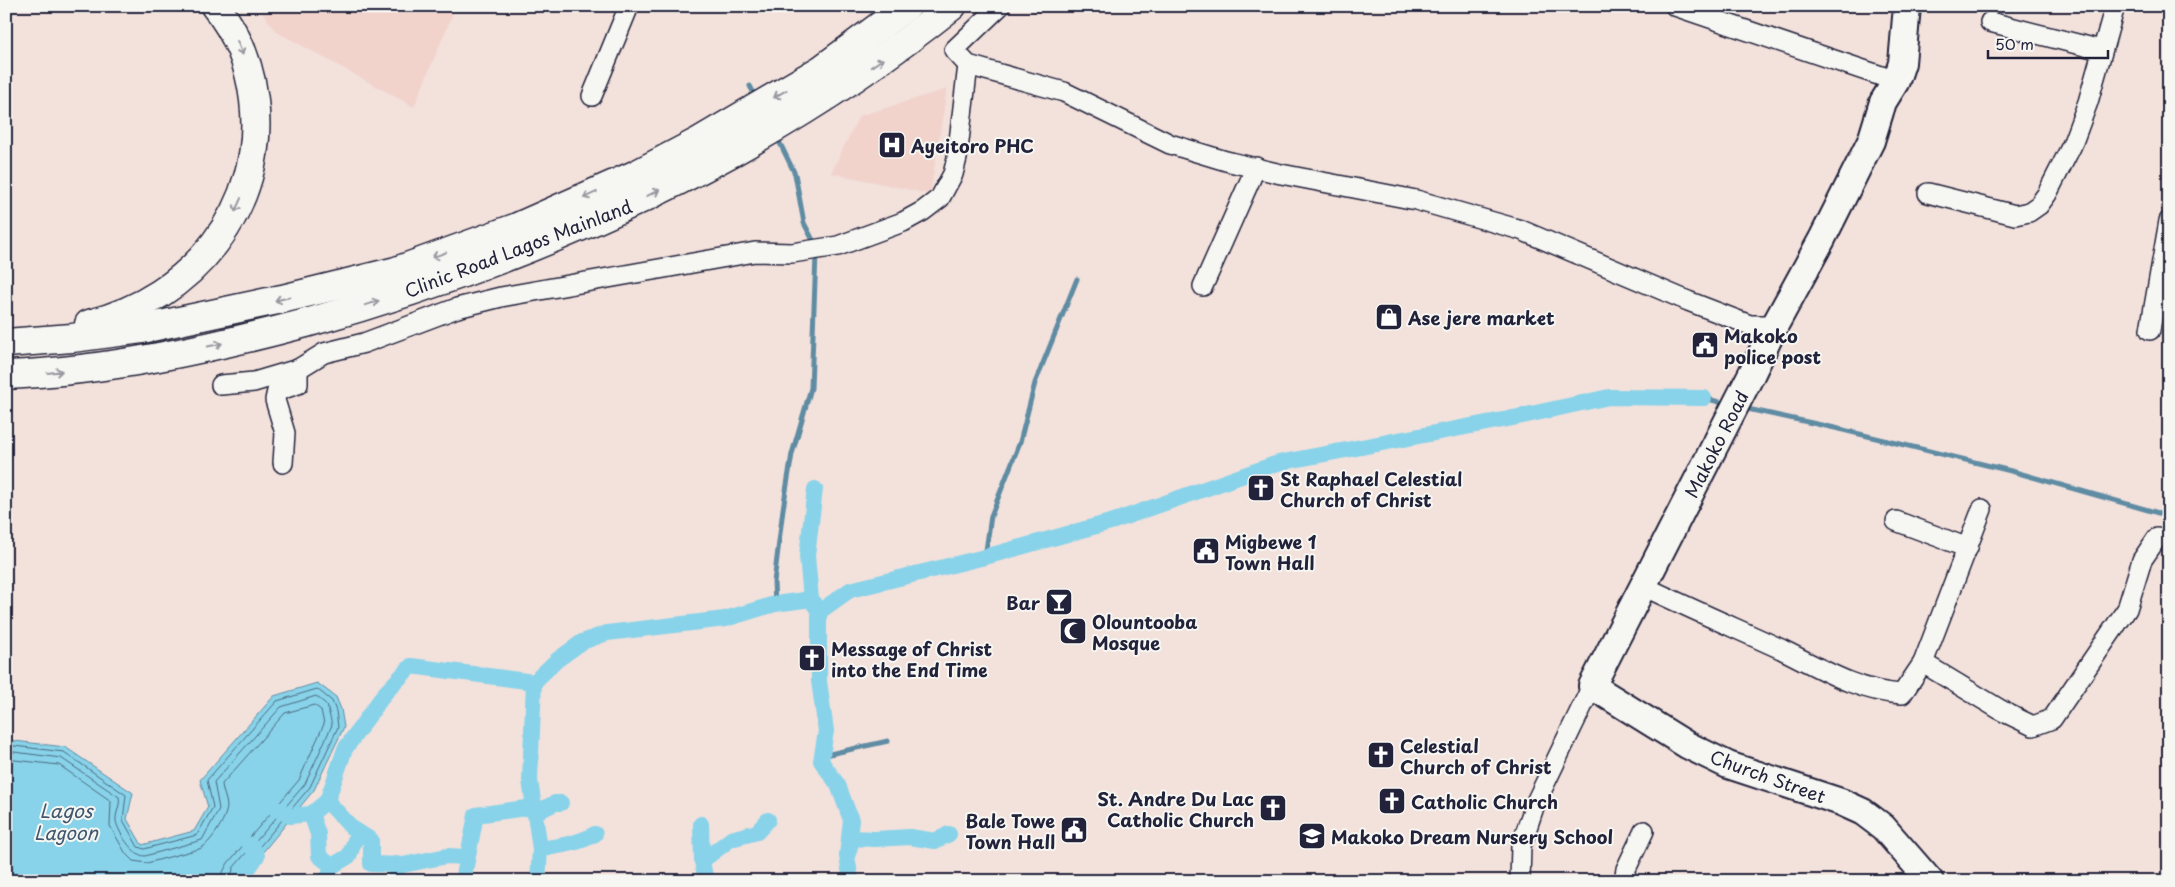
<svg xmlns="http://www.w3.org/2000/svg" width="2175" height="887" viewBox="0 0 2175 887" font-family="'Playpen Sans',sans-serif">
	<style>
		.built { fill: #f1d3cc }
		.water { fill: #88d3e9; stroke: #5f8ca3 }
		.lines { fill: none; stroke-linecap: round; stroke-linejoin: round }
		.shore { stroke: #4b6981; stroke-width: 1 }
		.stream { stroke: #5f8ca3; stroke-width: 5 }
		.canal { stroke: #88d3e9; stroke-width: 16 }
		.street-casing { stroke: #22223b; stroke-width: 22 }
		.secondary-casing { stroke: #22223b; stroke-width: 30 }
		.primary-casing { stroke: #22223b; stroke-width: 31 }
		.street { stroke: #f6f6f2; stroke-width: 19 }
		.secondary { stroke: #f6f6f2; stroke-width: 26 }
		.primary { stroke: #f6f6f2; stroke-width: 28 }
		.oneway { stroke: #9797a0 }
		.labels { text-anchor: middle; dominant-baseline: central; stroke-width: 4; stroke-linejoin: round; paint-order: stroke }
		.poi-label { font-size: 18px; font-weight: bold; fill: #22223b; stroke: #f6f6f2; text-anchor: start }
		.street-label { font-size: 18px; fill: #22223b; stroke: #f6f6f2 }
		.water-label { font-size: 19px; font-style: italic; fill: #41576f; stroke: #f6f6f2 }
	</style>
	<rect width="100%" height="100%" fill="#f3e1dc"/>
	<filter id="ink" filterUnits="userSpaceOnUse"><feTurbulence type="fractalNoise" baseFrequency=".02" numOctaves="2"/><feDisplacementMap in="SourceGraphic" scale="10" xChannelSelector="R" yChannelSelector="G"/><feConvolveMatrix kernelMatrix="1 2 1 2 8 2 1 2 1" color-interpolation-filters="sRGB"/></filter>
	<g filter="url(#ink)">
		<g class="built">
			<polygon points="257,6 456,6 414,107 277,32"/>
			<polygon points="947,89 930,194 831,173 859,116"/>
		</g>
		<polygon class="water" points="317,683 336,697 341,709 344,727 314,790 239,881 6,881 6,740 65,747 133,793 127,819 142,845 194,831 208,807 200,780 274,696"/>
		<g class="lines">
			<g class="shore">
				<polyline points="6,745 64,752 126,795 123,820 138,847 144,849 197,835 213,807 207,780 277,701 317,689 332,701 336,711 338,727 310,787 239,871 235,881"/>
				<path d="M 6,751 L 61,758 L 119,797 C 121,805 115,813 116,821 C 118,832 133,856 145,856 L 202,840 L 219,809 L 214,782 L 281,707 L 316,696 L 327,705 L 332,725 L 305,784 L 234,867 L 229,881"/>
				<path d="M 6,759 L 59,765 L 111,801 L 110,826 L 126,854 L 133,861 L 147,863 L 199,849 C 210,845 226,819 227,807 C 227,799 222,791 222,784 L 285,713 L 314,705 L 321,710 L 324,724 L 299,780 L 228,863 L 223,872 L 221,881"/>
			</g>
			<g class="stream">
				<polyline points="750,86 757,99"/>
				<polyline points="776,135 795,174 804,223 816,246"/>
				<polyline points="1704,398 1727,404"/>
				<polyline points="1743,408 1835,428 2015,472 2169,516"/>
				<polyline points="985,557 991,516 1020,442 1035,383 1077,279"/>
				<polyline points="775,604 774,582 783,509 792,454 811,388 816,254"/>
				<polyline points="821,756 888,741"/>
			</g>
			<g class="canal">
				<polyline points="811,599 807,556 815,489"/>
				<polyline points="819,612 819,681 826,731 821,761 838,785 851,820 847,856 851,881"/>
				<polyline points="534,682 530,780 540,849 538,881"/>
				<polyline points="327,801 352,828 371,840 371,864 403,865 447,856 466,857"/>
				<polyline points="273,807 290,816 311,814 327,801 345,749 385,693 411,666 534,682 557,660 582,642 607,633 725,619 775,604 811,599 819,612 850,590 985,557 1114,521 1278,463 1518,417 1609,397 1704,398"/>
				<polyline points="311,814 318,834 319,856 332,866 327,881"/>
				<polyline points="701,824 702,861"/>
				<path d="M 540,849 C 560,846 578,844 595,834"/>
				<polyline points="849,851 852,838 875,839 910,837 935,841 949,834"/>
				<polyline points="332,866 349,856 358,832"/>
				<polyline points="240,881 257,856 250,845"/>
				<polyline points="396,881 396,864"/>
				<polyline points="463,881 476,815 533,807 543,809 555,803 561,803"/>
				<polyline points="706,881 702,861 731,839 757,832 768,820"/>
			</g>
			<g class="street-casing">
				<g id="street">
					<polyline points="1000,6 954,50 968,65 1064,92 1170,144 1226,161 1281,174 1416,200 1521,230 1688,301 1750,325 1775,325"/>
					<polyline points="1675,6 1896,81"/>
					<polyline points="1990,22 2101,50"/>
					<polyline points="592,96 629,6"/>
					<polyline points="1928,193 2015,215 2029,212 2039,205 2047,194 2072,145 2088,102 2115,6"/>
					<polyline points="1203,286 1256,167"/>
					<polyline points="2150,330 2169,221"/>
					<polyline points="221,385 254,382 298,369 324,353 364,343 457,308 501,297 755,252 792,253 838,246 903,222 923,211 940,198 953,174 957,158 968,65"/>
					<polyline points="283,463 285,433 275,400 277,391 298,384 298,369"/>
					<polyline points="1896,521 1968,548"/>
					<path d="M 1643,586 C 1689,608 1735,628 1781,649 C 1820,668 1858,692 1902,694 L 1923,663 L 1982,509"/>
					<polyline points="1923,663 2004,712 2033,726 2052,719 2127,609 2142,560 2157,538"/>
					<polyline points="1520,881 1521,846 1535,804 1592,686"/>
					<polyline points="1624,881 1626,869 1644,831"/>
				</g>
			</g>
			<g class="secondary-casing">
				<polyline id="secondary" points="1907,6 1902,63 1896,81 1883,102 1871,141 1822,239 1775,325 1752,373 1592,686 1687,745 1728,765 1841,802 1863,812 1883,827 1930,881"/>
			</g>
			<g class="primary-casing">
				<g id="primary">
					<path d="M 89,324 C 192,299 267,207 254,100 C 250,66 237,33 215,6"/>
					<polyline points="6,343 72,338 142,329 282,299 396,271 515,228 637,174 696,143 822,69 907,6"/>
					<path d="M 6,375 C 108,371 208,349 306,323 C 539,258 763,157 952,6"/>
				</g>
			</g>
			<use href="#street" class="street"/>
			<use href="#secondary" class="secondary"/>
			<use href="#primary" class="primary"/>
		</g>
		<defs><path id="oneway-shaft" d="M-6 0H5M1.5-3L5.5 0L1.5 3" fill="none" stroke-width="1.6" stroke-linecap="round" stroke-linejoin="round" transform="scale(1.25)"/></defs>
		<g class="oneway">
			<use href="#oneway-shaft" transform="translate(240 48) rotate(68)"/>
			<use href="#oneway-shaft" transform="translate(877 63) rotate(-34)"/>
			<use href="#oneway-shaft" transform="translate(780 94) rotate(149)"/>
			<use href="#oneway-shaft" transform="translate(653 193) rotate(-27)"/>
			<use href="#oneway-shaft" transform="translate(590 195) rotate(156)"/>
			<use href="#oneway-shaft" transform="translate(238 205) rotate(114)"/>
			<use href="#oneway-shaft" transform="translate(439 255) rotate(160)"/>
			<use href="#oneway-shaft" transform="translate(282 299) rotate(167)"/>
			<use href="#oneway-shaft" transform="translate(372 303) rotate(-17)"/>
			<use href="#oneway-shaft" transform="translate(215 345) rotate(-12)"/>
			<use href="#oneway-shaft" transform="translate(55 372) rotate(-7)"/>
		</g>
	</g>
	<defs>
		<g id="hospital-square" transform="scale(1.4375)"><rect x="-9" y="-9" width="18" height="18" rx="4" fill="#22223b" stroke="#f6f6f2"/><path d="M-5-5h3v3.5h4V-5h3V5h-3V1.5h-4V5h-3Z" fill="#fff"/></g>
		<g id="shop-square" transform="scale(1.4375)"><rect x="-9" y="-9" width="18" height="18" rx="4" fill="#22223b" stroke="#f6f6f2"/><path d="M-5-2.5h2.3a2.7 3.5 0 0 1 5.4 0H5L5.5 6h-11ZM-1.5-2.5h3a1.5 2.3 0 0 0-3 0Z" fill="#fff"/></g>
		<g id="civic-square" transform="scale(1.4375)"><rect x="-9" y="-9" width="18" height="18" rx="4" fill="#22223b" stroke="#f6f6f2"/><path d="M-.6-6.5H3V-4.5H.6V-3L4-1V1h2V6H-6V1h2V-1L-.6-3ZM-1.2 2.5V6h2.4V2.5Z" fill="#fff"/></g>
		<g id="church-square" transform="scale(1.4375)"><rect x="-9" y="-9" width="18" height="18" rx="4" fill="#22223b" stroke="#f6f6f2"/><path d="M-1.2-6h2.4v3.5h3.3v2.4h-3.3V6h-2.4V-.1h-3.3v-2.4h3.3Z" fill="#fff"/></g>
		<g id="bar-square" transform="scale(1.4375)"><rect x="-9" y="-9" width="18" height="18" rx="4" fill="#22223b" stroke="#f6f6f2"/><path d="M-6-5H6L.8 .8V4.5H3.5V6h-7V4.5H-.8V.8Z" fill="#fff"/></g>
		<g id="mosque-square" transform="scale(1.4375)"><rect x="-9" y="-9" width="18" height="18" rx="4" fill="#22223b" stroke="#f6f6f2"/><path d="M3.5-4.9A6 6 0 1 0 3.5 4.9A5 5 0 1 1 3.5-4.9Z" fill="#fff"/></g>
		<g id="school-square" transform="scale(1.4375)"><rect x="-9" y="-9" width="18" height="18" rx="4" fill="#22223b" stroke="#f6f6f2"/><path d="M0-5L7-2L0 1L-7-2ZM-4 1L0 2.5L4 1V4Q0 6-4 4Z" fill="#fff"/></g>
	</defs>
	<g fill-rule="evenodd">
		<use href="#hospital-square" x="892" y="145"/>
		<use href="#shop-square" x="1389" y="317"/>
		<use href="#civic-square" x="1705" y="345"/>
		<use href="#church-square" x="1261" y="488"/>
		<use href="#civic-square" x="1206" y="551"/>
		<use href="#bar-square" x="1059" y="602"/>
		<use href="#mosque-square" x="1073" y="631"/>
		<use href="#church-square" x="812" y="658"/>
		<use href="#church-square" x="1381" y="755"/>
		<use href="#church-square" x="1392" y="801"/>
		<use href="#church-square" x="1273" y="808"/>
		<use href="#civic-square" x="1074" y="830"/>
		<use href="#school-square" x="1312" y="836"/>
	</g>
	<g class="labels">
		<g class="poi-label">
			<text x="911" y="145">Ayeitoro PHC</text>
			<text x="1408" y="317">Ase jere market</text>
			<text x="1724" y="335">Makoko<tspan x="1724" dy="21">police post</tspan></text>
			<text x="1280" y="478">St Raphael Celestial<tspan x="1280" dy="21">Church of Christ</tspan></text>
			<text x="1225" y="541">Migbewe 1<tspan x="1225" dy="21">Town Hall</tspan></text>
			<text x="1040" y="602" text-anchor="end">Bar</text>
			<text x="1092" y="621">Olountooba<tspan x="1092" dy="21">Mosque</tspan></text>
			<text x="831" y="648">Message of Christ<tspan x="831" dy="21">into the End Time</tspan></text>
			<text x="1400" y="745">Celestial<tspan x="1400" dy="21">Church of Christ</tspan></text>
			<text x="1254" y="798" text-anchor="end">St. Andre Du Lac<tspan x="1254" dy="21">Catholic Church</tspan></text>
			<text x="1411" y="801">Catholic Church</text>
			<text x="1055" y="820" text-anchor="end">Bale Towe<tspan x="1055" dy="21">Town Hall</tspan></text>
			<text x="1331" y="836">Makoko Dream Nursery School</text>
		</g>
		<g class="street-label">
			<text transform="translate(518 248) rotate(-21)">Clinic Road Lagos Mainland</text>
			<text transform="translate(1716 444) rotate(-63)">Makoko Road</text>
			<text transform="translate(1768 776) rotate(20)">Church Street</text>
		</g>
		<g class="water-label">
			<text x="66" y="810">Lagos<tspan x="66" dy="22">Lagoon</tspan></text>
		</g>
	</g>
	<rect width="2175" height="887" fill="none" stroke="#f6f6f2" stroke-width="25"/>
	<rect x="12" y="12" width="2150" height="862" fill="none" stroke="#22223b" stroke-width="2" filter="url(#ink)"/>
	<path d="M1988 50v8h120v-8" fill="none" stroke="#22223b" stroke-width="2.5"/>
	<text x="1995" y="50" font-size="15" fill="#22223b" stroke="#f6f6f2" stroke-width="4" paint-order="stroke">50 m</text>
</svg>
